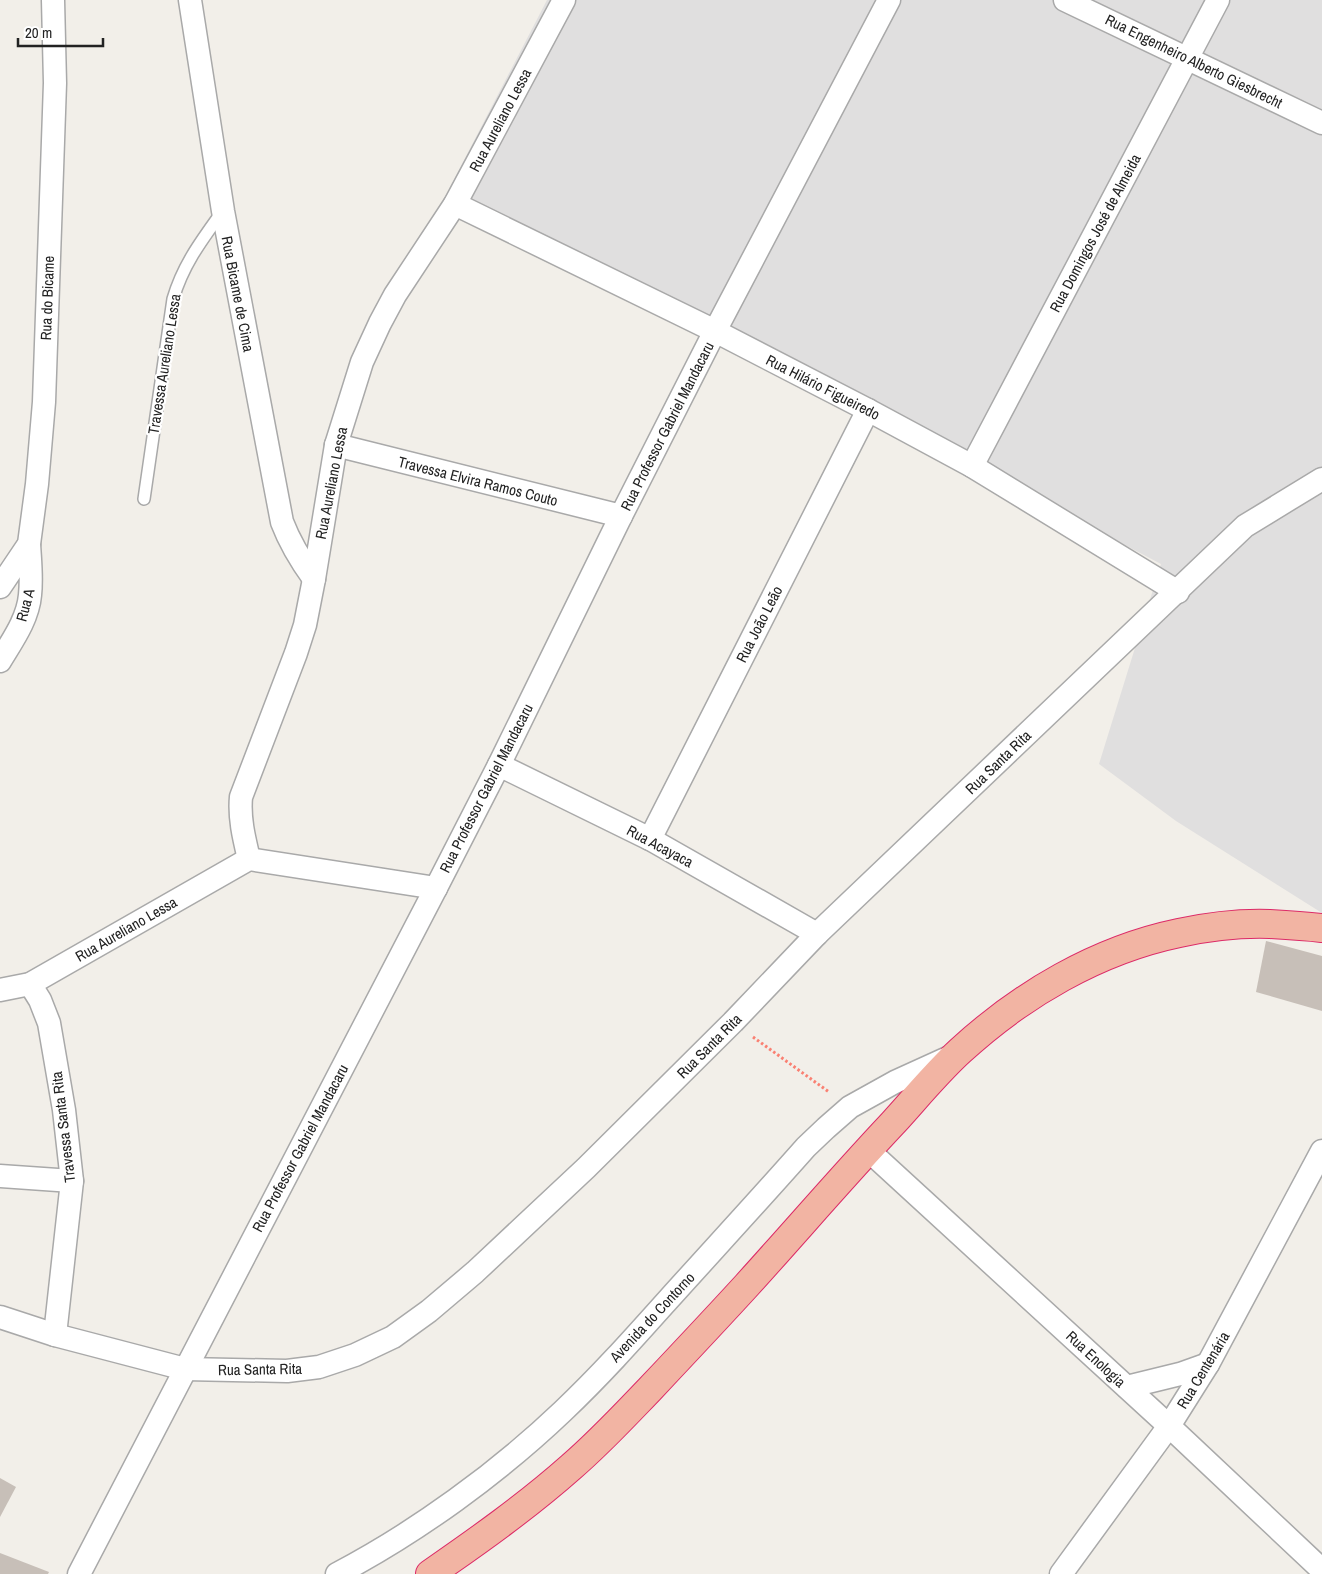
<svg xmlns="http://www.w3.org/2000/svg" width="1322" height="1574" viewBox="0 0 1322 1574" font-family="'Archivo Narrow',sans-serif">
	<style>
		.residential { fill: #e0dfdf }
		.building { fill: #c7bfb8 }
		.lines { fill: none; stroke-linecap: round; stroke-linejoin: round }
		.service-casing { stroke: #a9a9a9; stroke-width: 14 }
		.minor-casing { stroke: #a9a9a9; stroke-width: 25 }
		.trunk-casing { stroke: #dc2a67; stroke-width: 30 }
		.path { stroke: #fa8072; stroke-width: 3; stroke-dasharray: 2.5 2.5; stroke-linecap: butt }
		.service { stroke: #fff; stroke-width: 11 }
		.minor { stroke: #fff; stroke-width: 22 }
		.trunk { stroke: #f2b4a3; stroke-width: 28 }
		.labels { text-anchor: middle; dominant-baseline: central; stroke-width: 4.5; stroke-linejoin: round; paint-order: stroke }
		.street-label { font-size: 15px; fill: #222; stroke: #fff }
	</style>
	<rect width="100%" height="100%" fill="#f2efe9"/>
	<polygon class="residential" points="547,0 1322,0 1322,913 1176,821 1099,764 1161,564 449,189"/>
	<g class="building">
		<polygon points="1266,941 1322,956 1322,1011 1256,992"/>
		<polygon points="0,1478 16,1487 0,1517"/>
		<polygon points="0,1553 49,1572 48,1574 0,1574"/>
	</g>
	<g class="lines">
		<g class="service-casing">
			<path id="service" d="M 144,499 L 173,299 C 183,265 201,241 222,212"/>
		</g>
		<g class="minor-casing">
			<g id="minor">
				<path d="M 190,0 L 223,211 L 282,522 C 290,543 301,561 314,579"/>
				<polyline points="1065,0 1322,123"/>
				<polyline points="455,204 715,331 868,410 972,466 1178,592"/>
				<polyline points="336,445 621,516"/>
				<polyline points="972,466 1218,0"/>
				<polyline points="0,587 29,544 37,484 44,402 55,83 53,0"/>
				<path d="M 0,661 C 12,641 28,619 30,595 C 32,578 30,561 29,544"/>
				<polyline points="499,765 650,839 817,934"/>
				<polyline points="650,839 868,410"/>
				<path d="M 249,859 C 244,838 239,818 241,797 L 296,653 L 305,625 L 314,579 L 336,445 L 362,362 L 380,323 L 395,295 L 455,204 L 564,0"/>
				<polyline points="30,984 40,1000 49,1023 64,1110 72,1181 55,1335"/>
				<polyline points="0,990 30,984 249,859 436,888"/>
				<polyline points="868,1150 1169,1426 1322,1570"/>
				<polyline points="0,1176 72,1181"/>
				<polyline points="0,1317 55,1335 185,1369 287,1371 319,1367 355,1355 393,1337 429,1311 475,1272 586,1168 733,1022 817,934 1245,526 1322,479"/>
				<polyline points="1127,1387 1180,1374 1208,1364"/>
				<polyline points="79,1574 436,888 499,765 621,516 715,331 889,0"/>
				<path d="M 337,1574 C 417,1532 498,1473 563,1411 C 600,1376 633,1339 667,1301 C 713,1250 760,1199 806,1147 L 826,1128 L 850,1107 L 895,1082 L 950,1057"/>
				<polyline points="1061,1574 1169,1426 1208,1364 1322,1151"/>
			</g>
		</g>
		<g class="trunk-casing">
			<path id="trunk" d="M 430,1574 C 479,1540 527,1506 571,1467 C 599,1443 624,1416 649,1390 C 682,1355 715,1320 747,1285 C 796,1231 843,1176 893,1123 C 915,1099 936,1073 960,1051 C 1021,995 1097,950 1179,933 C 1207,927 1242,923 1270,924 C 1288,925 1305,926 1322,928"/>
		</g>
		<polyline class="path" points="753,1037 829,1092"/>
		<use href="#service" class="service"/>
		<use href="#minor" class="minor"/>
		<use href="#trunk" class="trunk"/>
	</g>
	<g class="labels">
		<g class="street-label">
			<text transform="translate(1194 61) rotate(26)">Rua Engenheiro Alberto Giesbrecht</text>
			<text transform="translate(500 120) rotate(-62)">Rua Aureliano Lessa</text>
			<text transform="translate(1095 233) rotate(-62)">Rua Domingos José de Almeida</text>
			<text transform="translate(238 294) rotate(79)">Rua Bicame de Cima</text>
			<text transform="translate(47 298) rotate(-88)">Rua do Bicame</text>
			<text transform="translate(164 364) rotate(-81)">Travessa Aureliano Lessa</text>
			<text transform="translate(823 387) rotate(27)">Rua Hilário Figueiredo</text>
			<text transform="translate(667 426) rotate(-63)">Rua Professor Gabriel Mandacaru</text>
			<text transform="translate(478 481) rotate(14)">Travessa Elvira Ramos Couto</text>
			<text transform="translate(331 483) rotate(-79)">Rua Aureliano Lessa</text>
			<text transform="translate(25 605) rotate(-75)">Rua A</text>
			<text transform="translate(759 624) rotate(-63)">Rua João Leão</text>
			<text transform="translate(998 762) rotate(-44)">Rua Santa Rita</text>
			<text transform="translate(486 788) rotate(-63)">Rua Professor Gabriel Mandacaru</text>
			<text transform="translate(660 846) rotate(28)">Rua Acayaca</text>
			<text transform="translate(126 929) rotate(-30)">Rua Aureliano Lessa</text>
			<text transform="translate(709 1046) rotate(-45)">Rua Santa Rita</text>
			<text transform="translate(63 1127) rotate(-97)">Travessa Santa Rita</text>
			<text transform="translate(300 1148) rotate(-62)">Rua Professor Gabriel Mandacaru</text>
			<text transform="translate(652 1317) rotate(-47)">Avenida do Contorno</text>
			<text transform="translate(1096 1359) rotate(43)">Rua Enologia</text>
			<text transform="translate(260 1369) rotate(-1)">Rua Santa Rita</text>
			<text transform="translate(1203 1370) rotate(-59)">Rua Centenária</text>
		</g>
	</g>
	<path d="M18 38v8h85v-8" fill="none" stroke="#222222" stroke-width="2.5"/>
	<text x="25" y="38" font-size="15" fill="#222222" stroke="#ffffff" stroke-width="4" paint-order="stroke">20 m</text>
</svg>
